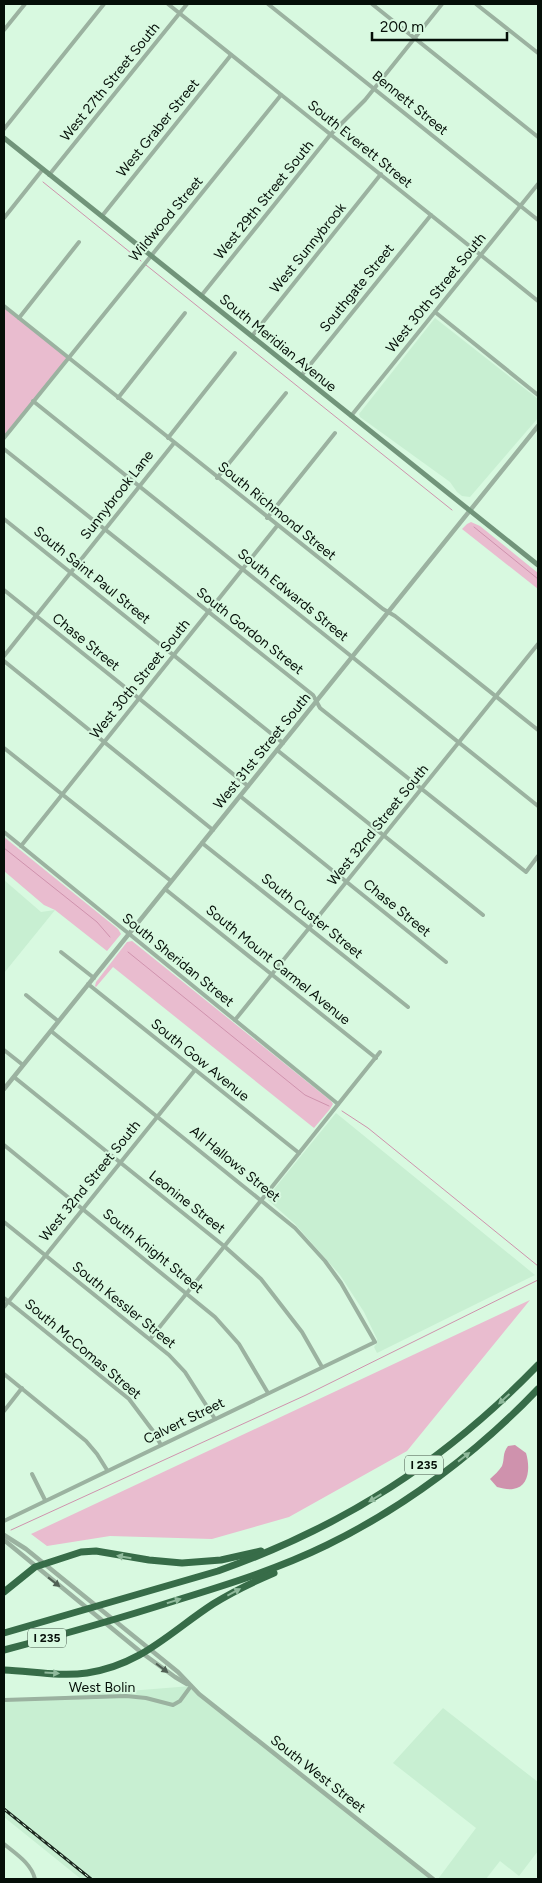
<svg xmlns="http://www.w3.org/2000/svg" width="542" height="1883" viewBox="0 0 542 1883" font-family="Figtree,sans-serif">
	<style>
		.built { fill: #c8efd2 }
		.green { fill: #e9bccf }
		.water { fill: #cf92ad }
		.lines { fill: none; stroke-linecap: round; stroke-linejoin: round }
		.stream { stroke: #cf92ad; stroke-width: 1 }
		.minor { stroke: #9bb2a0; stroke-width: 4 }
		.tertiary { stroke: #9bb2a0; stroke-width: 4.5 }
		.secondary { stroke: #71947a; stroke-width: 5 }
		.motorway { stroke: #376c48; stroke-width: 7 }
		.rail-casing { stroke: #1d2920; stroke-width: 3 }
		.rail { stroke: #d8f9e0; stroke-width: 1; stroke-dasharray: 4; stroke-linecap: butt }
		.oneway { fill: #90ba9c }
		.oneway2 { fill: #506054 }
		.labels { text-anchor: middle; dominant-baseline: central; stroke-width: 4; stroke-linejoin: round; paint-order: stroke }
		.shield { fill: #d8f9e0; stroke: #445549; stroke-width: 1 }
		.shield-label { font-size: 12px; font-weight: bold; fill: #050f08 }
		.street-label { font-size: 14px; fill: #050f08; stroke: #d8f9e0 }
	</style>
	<rect width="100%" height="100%" fill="#d8f9e0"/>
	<g class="built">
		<polygon points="435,318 538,399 538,418 470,497 462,496 457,492 450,482 360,417 359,414"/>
		<polygon points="4,880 41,912 55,910 4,973"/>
		<polygon points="336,1113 535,1275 377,1353 374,1347 377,1343 377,1339 364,1312 340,1275 295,1224 268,1200 270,1194"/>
		<polygon points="191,1686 432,1879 81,1879 4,1817 4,1701"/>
		<polygon points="443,1708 538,1782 538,1851 519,1876 500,1861 486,1879 438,1879 476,1828 393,1763"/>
	</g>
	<g class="green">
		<polygon points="4,306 68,358 4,438"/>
		<polygon points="471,522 480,526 538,573 538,589 462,529 467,524"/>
		<polygon points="4,837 118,929 121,934 107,951 55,910 44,905 4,871"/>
		<polygon points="132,941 331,1101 333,1104 330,1109 314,1128 113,967 96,987 95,986 96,982 127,942"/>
		<polygon points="530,1300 407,1451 289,1517 212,1539 110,1536 47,1546 31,1534"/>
	</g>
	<path class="water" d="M 515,1445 L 526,1453 C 530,1466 530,1487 513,1489 C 508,1490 502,1488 497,1487 L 490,1479 C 494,1475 499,1471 502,1466 C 505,1458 502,1454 508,1446 Z"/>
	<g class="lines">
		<g class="stream">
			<polyline points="43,182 141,261"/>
			<polyline points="146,265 452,510"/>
			<polyline points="474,527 538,579"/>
			<polyline points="4,848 97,922 110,937"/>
			<polyline points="128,952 305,1095 329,1106"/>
			<polyline points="342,1111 368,1128 538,1266"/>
			<polyline points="11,1530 306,1395 538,1280"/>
		</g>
		<g class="minor">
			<polyline points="168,4 538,301"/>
			<polyline points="268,4 538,220"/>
			<polyline points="372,4 538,137"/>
			<polyline points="476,4 538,53"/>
			<polyline points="4,30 25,4"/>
			<polyline points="4,129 104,4"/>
			<polyline points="49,175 187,4"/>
			<polyline points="102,216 231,55"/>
			<polyline points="4,218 43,169"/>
			<polyline points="201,296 331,134 365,100 442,4"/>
			<polyline points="4,306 383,609 395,616 538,730"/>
			<polyline points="435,312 538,395"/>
			<polyline points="19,318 79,242"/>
			<polyline points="252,336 381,174"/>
			<polyline points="301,376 431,215"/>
			<polyline points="118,398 185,313"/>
			<polyline points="33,401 538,806"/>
			<polyline points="351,416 538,184"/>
			<polyline points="4,438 281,95"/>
			<polyline points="168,438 235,353"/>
			<polyline points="4,449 313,695 320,708 526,872 538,856"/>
			<polyline points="217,478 286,393"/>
			<polyline points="267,518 335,433"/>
			<polyline points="4,519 283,743"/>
			<polyline points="4,590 248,786"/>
			<polyline points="4,656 174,443"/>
			<polyline points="4,661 213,830"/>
			<polyline points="4,748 171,881"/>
			<polyline points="277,750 483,915"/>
			<polyline points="240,796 446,962"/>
			<polyline points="4,832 338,1104"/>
			<polyline points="202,843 408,1007"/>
			<polyline points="21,846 277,526"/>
			<polyline points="165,889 376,1058"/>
			<polyline points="61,952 94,978"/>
			<polyline points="88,984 299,1153"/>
			<polyline points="26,995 58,1021"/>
			<polyline points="235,1020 538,644"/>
			<polyline points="4,1050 23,1065"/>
			<polyline points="14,1077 224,1246 261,1279 302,1332 322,1367"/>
			<polyline points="4,1145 215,1317 239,1344 268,1393"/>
			<polyline points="4,1222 169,1355 185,1372 215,1419"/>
			<polyline points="4,1298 129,1399 153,1431 161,1445"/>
			<polyline points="4,1307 195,1070"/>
			<polyline points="150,1339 380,1052"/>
			<polyline points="4,1374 86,1441 97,1454 107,1470"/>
			<polyline points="4,1411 22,1388"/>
			<polyline points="32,1474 45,1500"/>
			<polyline points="4,1521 375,1342 341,1283 325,1261 295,1228 51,1031"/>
			<polyline points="4,1700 126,1696 146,1698 173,1705 180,1701 191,1686"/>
			<path d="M 4,1844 C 16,1854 31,1863 35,1879"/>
		</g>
		<g class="tertiary">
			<polyline points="4,1089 538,426"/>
			<polyline points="4,1535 26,1549 178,1672 199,1694 433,1879"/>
			<polyline points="4,1540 142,1653 175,1677 187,1684"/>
		</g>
		<polyline class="secondary" points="4,138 538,565"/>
		<g class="motorway">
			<polyline points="4,1592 35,1567 81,1552 96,1551 149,1560 182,1563 221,1560 261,1551"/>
			<path d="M 4,1633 L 218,1571 C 345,1526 445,1461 538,1365"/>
			<path d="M 4,1650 C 61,1635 118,1619 174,1601 C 226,1585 278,1569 327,1545 C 405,1507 478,1452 538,1389"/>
			<path d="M 4,1670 C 31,1671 60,1677 87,1673 C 141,1665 170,1632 213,1604 C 232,1592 253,1582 274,1573"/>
		</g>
		<g class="rail-casing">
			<polyline id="rail" points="4,1809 91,1879"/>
		</g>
		<use href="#rail" class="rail"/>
	</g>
	<defs><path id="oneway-solid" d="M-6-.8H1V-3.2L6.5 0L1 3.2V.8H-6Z" transform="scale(1.25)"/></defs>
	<g class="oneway">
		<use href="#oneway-solid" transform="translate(504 1399) rotate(137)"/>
		<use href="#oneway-solid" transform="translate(464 1457) rotate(-38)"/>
		<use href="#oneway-solid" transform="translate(375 1498) rotate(149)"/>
		<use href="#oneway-solid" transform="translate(124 1557) rotate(-170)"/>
		<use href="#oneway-solid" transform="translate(234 1592) rotate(-28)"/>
		<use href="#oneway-solid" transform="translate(174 1601) rotate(-17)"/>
		<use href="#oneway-solid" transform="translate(52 1673) rotate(3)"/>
	</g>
	<g class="oneway2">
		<use href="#oneway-solid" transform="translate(54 1582) rotate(38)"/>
		<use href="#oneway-solid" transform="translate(162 1668) rotate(37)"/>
	</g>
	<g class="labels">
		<g class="shield">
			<rect x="405" y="1455.5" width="38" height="19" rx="4"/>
			<rect x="28" y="1628.5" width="38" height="19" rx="4"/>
		</g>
		<g class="shield-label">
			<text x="424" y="1465">I 235</text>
			<text x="47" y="1638">I 235</text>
		</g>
		<g class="street-label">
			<text transform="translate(110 82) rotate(-51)">West 27th Street South</text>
			<text transform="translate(410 103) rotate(39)">Bennett Street</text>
			<text transform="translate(158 128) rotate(-51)">West Graber Street</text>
			<text transform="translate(360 144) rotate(39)">South Everett Street</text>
			<text transform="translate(264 200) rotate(-51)">West 29th Street South</text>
			<text transform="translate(166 219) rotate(-50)">Wildwood Street</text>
			<text transform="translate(308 248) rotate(-51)">West Sunnybrook</text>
			<text transform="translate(357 288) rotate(-51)">Southgate Street</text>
			<text transform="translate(436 293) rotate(-51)">West 30th Street South</text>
			<text transform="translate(278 343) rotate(39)">South Meridian Avenue</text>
			<text transform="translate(117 495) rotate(-52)">Sunnybrook Lane</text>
			<text transform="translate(277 511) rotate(39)">South Richmond Street</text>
			<text transform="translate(92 575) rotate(39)">South Saint Paul Street</text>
			<text transform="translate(293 595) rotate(39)">South Edwards Street</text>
			<text transform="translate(250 631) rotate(38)">South Gordon Street</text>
			<text transform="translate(86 642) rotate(39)">Chase Street</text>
			<text transform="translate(140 679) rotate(-51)">West 30th Street South</text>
			<text transform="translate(262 751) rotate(-51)">West 31st Street South</text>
			<text transform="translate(378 825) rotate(-51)">West 32nd Street South</text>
			<text transform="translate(397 908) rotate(39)">Chase Street</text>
			<text transform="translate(312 916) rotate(39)">South Custer Street</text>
			<text transform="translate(178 960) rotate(39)">South Sheridan Street</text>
			<text transform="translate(278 965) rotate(39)">South Mount Carmel Avenue</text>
			<text transform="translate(200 1060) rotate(39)">South Gow Avenue</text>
			<text transform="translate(235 1164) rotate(39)">All Hallows Street</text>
			<text transform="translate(90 1181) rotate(-51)">West 32nd Street South</text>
			<text transform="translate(187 1202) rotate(38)">Leonine Street</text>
			<text transform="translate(153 1251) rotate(39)">South Knight Street</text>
			<text transform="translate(124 1305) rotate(39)">South Kessler Street</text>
			<text transform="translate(83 1349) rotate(40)">South McComas Street</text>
			<text transform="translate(184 1421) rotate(-26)">Calvert Street</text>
			<text x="102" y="1687">West Bolin</text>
			<text transform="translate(318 1774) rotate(38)">South West Street</text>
		</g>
	</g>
	<rect width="542" height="1883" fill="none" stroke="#050f08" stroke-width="10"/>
	<path d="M372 32v8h135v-8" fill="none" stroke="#050f08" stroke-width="2.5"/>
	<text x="380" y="32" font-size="15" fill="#050f08" stroke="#d8f9e0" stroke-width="4" paint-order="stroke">200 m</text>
</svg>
